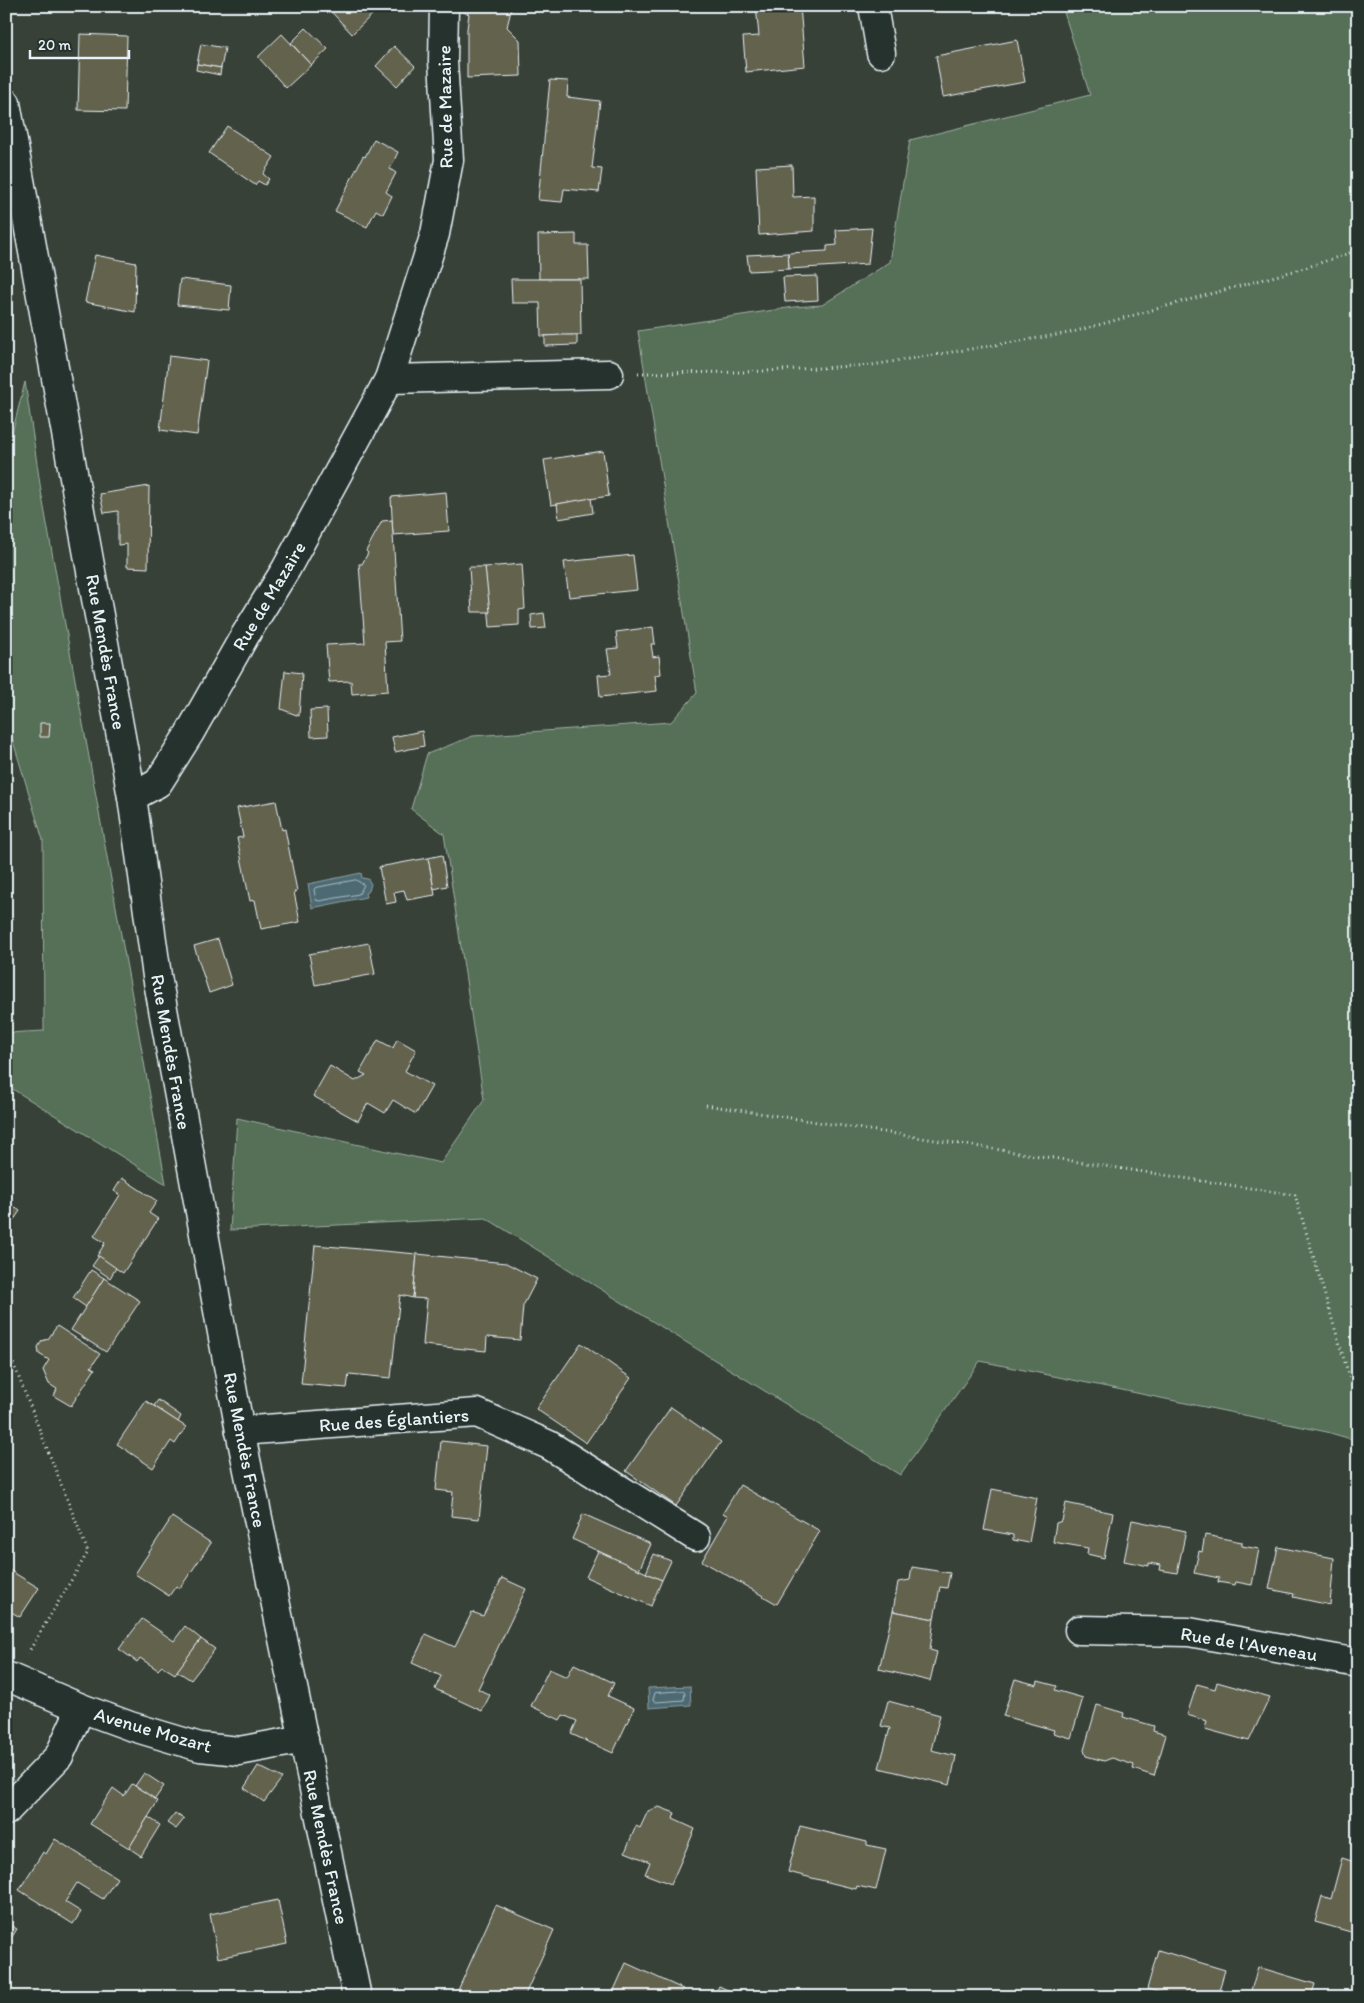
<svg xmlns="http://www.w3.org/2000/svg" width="1364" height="2003" viewBox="0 0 1364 2003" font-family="Itim,sans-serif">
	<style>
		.green { fill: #547056; stroke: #9eb0a7 }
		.water { fill: #4d6a73; stroke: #8ba0a8 }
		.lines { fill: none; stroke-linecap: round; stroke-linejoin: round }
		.shore { stroke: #aabbc3; stroke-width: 1 }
		.building { fill: #63624d; stroke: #e8f1f8 }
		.minor-casing { stroke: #e8f1f8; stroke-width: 31 }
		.path { stroke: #e8f1f8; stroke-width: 3; stroke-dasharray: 1 4; stroke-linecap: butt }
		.minor { stroke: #26332d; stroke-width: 28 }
		.labels { text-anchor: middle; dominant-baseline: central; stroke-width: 4; stroke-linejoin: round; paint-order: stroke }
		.street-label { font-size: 19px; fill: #e8f1f8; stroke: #26332d }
	</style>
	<rect width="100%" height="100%" fill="#384137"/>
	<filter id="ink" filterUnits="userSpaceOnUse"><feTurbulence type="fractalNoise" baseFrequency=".02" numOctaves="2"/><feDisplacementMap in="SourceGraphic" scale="10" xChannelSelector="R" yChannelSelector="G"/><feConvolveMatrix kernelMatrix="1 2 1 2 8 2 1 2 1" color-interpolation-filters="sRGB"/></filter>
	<g filter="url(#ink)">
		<g class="green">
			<polygon points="1062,6 1358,6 1358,1441 1327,1432 980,1361 900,1475 486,1218 230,1230 237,1118 441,1163 484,1100 444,834 411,809 427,754 473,736 671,722 697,693 638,331 794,307 822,305 890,262 910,140 1090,95"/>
			<polygon points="25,382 41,491 166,1184 6,1085 6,1033 44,1031 43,840 6,718 6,457"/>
		</g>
		<g class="water">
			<polygon points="361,873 362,878 368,879 371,884 369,891 365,893 366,897 312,908 308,884"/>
			<polygon points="690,1686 691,1705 649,1708 648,1688"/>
		</g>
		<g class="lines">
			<g class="shore">
				<polygon points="356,880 364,885 359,894 319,901 316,900 314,890 315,888"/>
				<polygon points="683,1691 685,1693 684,1700 656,1702 653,1700 655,1693"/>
			</g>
		</g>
		<g class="building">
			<polygon points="326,6 377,6 379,8 352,34"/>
			<polygon points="459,6 512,6 507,27 520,40 521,76 467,78 467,29 469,14 458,10"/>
			<polygon points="756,6 800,6 805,66 746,72 743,37 759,36"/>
			<polygon points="306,28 328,49 311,65 291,43"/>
			<polygon points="80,34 127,36 125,111 78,110"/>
			<polygon points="282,34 311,65 286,88 259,58 259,56"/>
			<polygon points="1017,40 1025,82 943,97 936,56"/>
			<polygon points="201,44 225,48 221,68 197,64"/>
			<polygon points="394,46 415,66 397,86 376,66"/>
			<polygon points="197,64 221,68 220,75 196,70"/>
			<polygon points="550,80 568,81 567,97 600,101 592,168 602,169 599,192 564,189 562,202 538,200"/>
			<polygon points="227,126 274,157 263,174 269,179 265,185 258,181 255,185 209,153"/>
			<polygon points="374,139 398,152 390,169 396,173 386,192 392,196 383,214 376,210 367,227 335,211 363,156 365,157"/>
			<polygon points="792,165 793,197 814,196 814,231 759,235 756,167"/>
			<polygon points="872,228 868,264 789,269 788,253 827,251 827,246 837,245 836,230"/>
			<polygon points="576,234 576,245 588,245 589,279 539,279 538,235"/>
			<polygon points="788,253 789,269 749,271 747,255"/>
			<polygon points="95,255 136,263 135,312 85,302"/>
			<polygon points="817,276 818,300 785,302 783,277"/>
			<polygon points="180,279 231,285 229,310 177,305"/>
			<polygon points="511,279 580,279 581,335 541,336 540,303 512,303"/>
			<polygon points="561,335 577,335 577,345 545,346 545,336"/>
			<polygon points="169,356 207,361 197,435 160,430"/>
			<polygon points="603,451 609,496 551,505 544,460"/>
			<polygon points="149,486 148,568 127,567 127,544 118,545 118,511 104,513 100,494"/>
			<polygon points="446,492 449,531 393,535 391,497"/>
			<polygon points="591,498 593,513 559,519 557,504"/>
			<polygon points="392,520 400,641 385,642 388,691 352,694 351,681 329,682 326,645 365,643 359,564 362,564 368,553 366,551 382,521"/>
			<polygon points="633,555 637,590 569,597 564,562"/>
			<polygon points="522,564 525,609 519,610 519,625 490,627 485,567"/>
			<polygon points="469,567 485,567 490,612 472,612"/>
			<polygon points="544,613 546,628 532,629 531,615"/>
			<polygon points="653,627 655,644 651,644 653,657 659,656 661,674 655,675 657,691 600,697 598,675 611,674 607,649 618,648 616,632"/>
			<polygon points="285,671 302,673 299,716 281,709"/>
			<polygon points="327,709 328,736 311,737 310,710"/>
			<polygon points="40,723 50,723 49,737 40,737"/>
			<polygon points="422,731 424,746 395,752 392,737"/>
			<polygon points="276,801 282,830 285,829 297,891 294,892 300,922 261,929 255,900 250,901 237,838 243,837 237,808"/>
			<polygon points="442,855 447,886 434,889 428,858"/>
			<polygon points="428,858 435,895 407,900 404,890 394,892 396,902 386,904 379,867"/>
			<polygon points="218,939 232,985 209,993 194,946"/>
			<polygon points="369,943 375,974 315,985 309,954"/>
			<polygon points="397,1039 416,1050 405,1071 432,1086 416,1114 393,1100 385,1113 368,1103 358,1121 313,1096 330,1066 355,1081 366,1075 360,1072 378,1040 393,1048"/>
			<polygon points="122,1178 157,1201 149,1213 158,1219 123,1273 97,1256 105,1243 94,1236 120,1195 114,1191"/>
			<polygon points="6,1201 20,1211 6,1231"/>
			<polygon points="315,1245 417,1254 413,1298 400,1295 391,1378 349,1374 347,1388 301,1384"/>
			<polygon points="417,1254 506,1263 537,1279 523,1306 520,1340 487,1337 486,1351 423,1345 427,1299 413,1298"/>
			<polygon points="99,1256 116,1268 110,1278 92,1266"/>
			<polygon points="91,1270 104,1278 86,1307 73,1298"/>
			<polygon points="104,1278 140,1301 106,1352 71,1330"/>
			<polygon points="57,1326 100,1354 91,1367 95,1369 71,1406 54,1396 57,1389 49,1384 43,1370 49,1360 39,1354 38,1347 42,1341 48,1339"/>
			<polygon points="581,1343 631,1378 586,1443 536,1409"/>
			<polygon points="158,1400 181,1416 178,1422 154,1406"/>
			<polygon points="146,1401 186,1427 175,1444 171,1441 153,1468 117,1444"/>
			<polygon points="671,1407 721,1442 676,1506 626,1471"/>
			<polygon points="441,1441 487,1446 479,1519 451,1516 453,1492 436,1490"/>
			<polygon points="740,1485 820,1531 777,1604 702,1561 728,1516 723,1513"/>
			<polygon points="992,1489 1037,1498 1029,1543 1013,1540 1013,1535 984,1530"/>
			<polygon points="1066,1503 1113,1513 1104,1558 1087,1554 1088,1548 1053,1542 1056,1523 1062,1521"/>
			<polygon points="583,1514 651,1544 639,1570 572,1539"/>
			<polygon points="172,1517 211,1543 180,1588 176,1586 169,1596 135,1574"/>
			<polygon points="1132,1520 1186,1531 1177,1573 1160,1570 1161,1565 1149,1563 1149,1566 1124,1561"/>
			<polygon points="1205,1535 1242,1542 1242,1546 1259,1549 1252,1585 1236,1582 1235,1585 1218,1582 1219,1578 1194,1573 1199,1551 1202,1552"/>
			<polygon points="1278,1547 1334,1558 1330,1605 1293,1597 1294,1594 1269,1589"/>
			<polygon points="598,1551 662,1580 651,1606 586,1577"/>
			<polygon points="654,1554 671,1561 662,1580 646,1573"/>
			<polygon points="912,1567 950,1573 947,1588 940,1587 934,1619 893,1611 898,1582 910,1580"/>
			<polygon points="6,1568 39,1588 20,1617 6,1609"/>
			<polygon points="502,1578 526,1589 478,1689 490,1695 482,1711 435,1689 441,1676 412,1663 426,1634 455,1647 472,1612 483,1616"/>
			<polygon points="893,1611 934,1619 930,1650 937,1652 930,1681 879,1669"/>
			<polygon points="142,1619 174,1641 185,1626 201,1639 175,1674 162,1666 158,1670 140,1658 137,1662 119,1649"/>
			<polygon points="201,1639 215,1649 191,1680 177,1671"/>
			<polygon points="574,1664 614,1683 608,1696 634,1708 613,1753 571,1734 577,1721 563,1715 560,1720 531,1706 549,1669 567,1677"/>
			<polygon points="1015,1679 1037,1685 1038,1681 1057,1686 1055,1690 1083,1698 1071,1738 1053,1733 1054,1730 1003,1716"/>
			<polygon points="1217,1682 1270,1697 1249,1741 1205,1729 1207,1721 1187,1715 1197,1684 1215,1689"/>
			<polygon points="888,1701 940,1715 931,1750 956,1756 950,1785 879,1768 890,1728 881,1726"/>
			<polygon points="1097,1705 1124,1713 1123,1717 1154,1726 1153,1731 1166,1735 1154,1776 1133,1769 1134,1765 1112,1758 1104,1761 1086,1756 1084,1750"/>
			<polygon points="258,1766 282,1778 264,1802 244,1788"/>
			<polygon points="144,1773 164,1786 155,1799 135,1786"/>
			<polygon points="132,1784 158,1801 129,1848 90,1824 113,1788 124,1796"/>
			<polygon points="659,1807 675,1813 673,1819 695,1829 671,1884 645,1874 650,1862 625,1852 636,1826 640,1828 648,1811"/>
			<polygon points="175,1813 184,1819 176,1829 167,1823"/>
			<polygon points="148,1817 160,1825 141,1856 129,1848"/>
			<polygon points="800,1826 867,1842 867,1845 886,1849 876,1890 857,1886 856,1889 788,1872"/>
			<polygon points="55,1839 117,1878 103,1899 77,1883 65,1902 81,1912 73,1924 19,1890 43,1852 46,1854"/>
			<polygon points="1342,1858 1358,1863 1358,1934 1315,1922 1322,1896 1331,1899"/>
			<polygon points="278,1900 287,1944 218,1958 210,1914"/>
			<polygon points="496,1905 554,1930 524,1997 455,1997"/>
			<polygon points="6,1923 17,1929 6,1946"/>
			<polygon points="1158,1950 1225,1970 1217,1997 1175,1997 1147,1989"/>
			<polygon points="626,1963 683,1989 679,1997 611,1997"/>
			<polygon points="1258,1967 1315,1984 1311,1997 1249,1997"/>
			<polygon points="719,1986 743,1997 714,1997"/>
		</g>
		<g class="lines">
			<g class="minor-casing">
				<g id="minor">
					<polyline points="873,6 881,53"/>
					<polyline points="6,103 132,797 157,976 240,1431 357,1997"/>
					<polyline points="389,379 609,374"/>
					<polyline points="132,797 158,783 189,734 244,637 286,569 389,379 435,234 449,160 443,61 444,6"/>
					<polyline points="240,1431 477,1413 549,1445 696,1537"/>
					<polyline points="1079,1630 1189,1632 1358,1663"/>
					<polyline points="6,1676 81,1708 130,1726 200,1747 239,1751 304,1739"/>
					<polyline points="6,1811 59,1756 81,1708"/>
				</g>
			</g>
			<g class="path">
				<polyline points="638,373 745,372 872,365 1069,333 1308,267 1358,250"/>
				<polyline points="706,1105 1295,1195 1358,1406"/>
				<polyline points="6,1345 88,1552 28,1653"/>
			</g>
			<use href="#minor" class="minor"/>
		</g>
	</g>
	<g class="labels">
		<g class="street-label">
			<text transform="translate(445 107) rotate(-91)">Rue de Mazaire</text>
			<text transform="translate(269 596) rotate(-59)">Rue de Mazaire</text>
			<text transform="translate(106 652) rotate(80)">Rue Mendès France</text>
			<text transform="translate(171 1052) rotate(80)">Rue Mendès France</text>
			<text transform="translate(394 1420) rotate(-4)">Rue des Églantiers</text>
			<text transform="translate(245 1450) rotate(79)">Rue Mendès France</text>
			<text transform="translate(1249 1644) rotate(9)">Rue de l'Aveneau</text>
			<text transform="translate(153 1730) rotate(16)">Avenue Mozart</text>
			<text transform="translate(326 1847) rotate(78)">Rue Mendès France</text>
		</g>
	</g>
	<rect width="1364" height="2003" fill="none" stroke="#26332d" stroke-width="25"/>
	<rect x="12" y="12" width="1339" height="1978" fill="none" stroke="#e8f1f8" stroke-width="2" filter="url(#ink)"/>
	<path d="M30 50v8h99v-8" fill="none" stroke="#e8f1f8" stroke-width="2.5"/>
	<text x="38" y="50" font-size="15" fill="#e8f1f8" stroke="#26332d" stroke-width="4" paint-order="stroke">20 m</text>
</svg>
